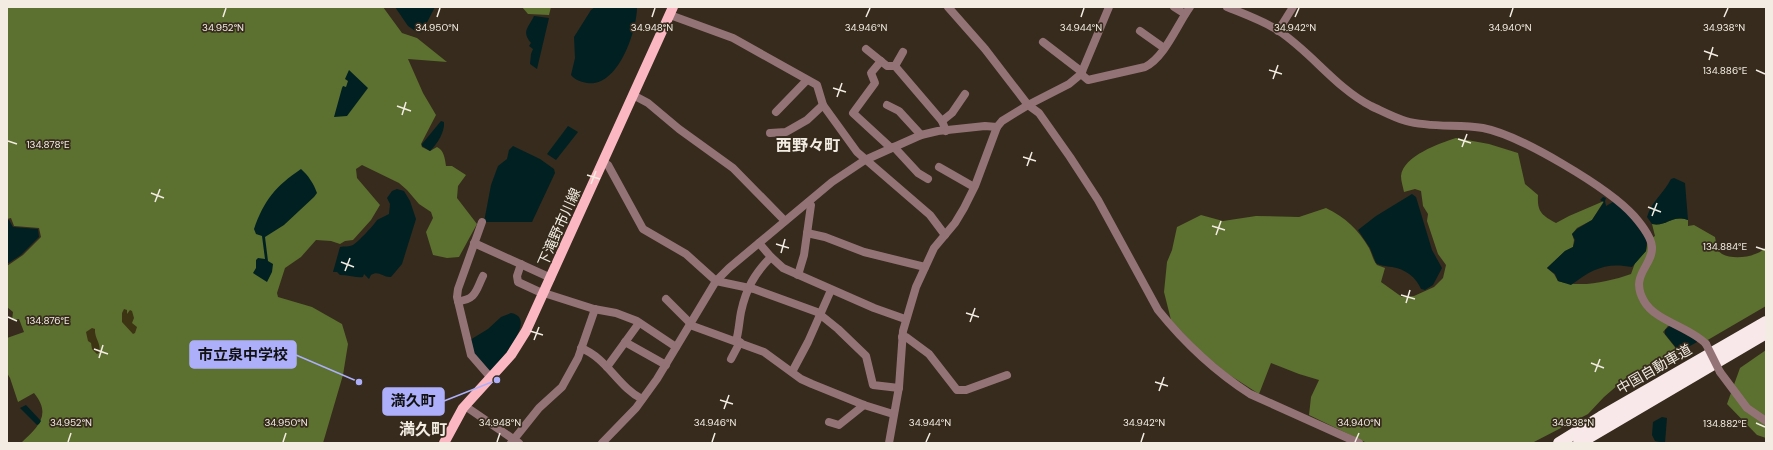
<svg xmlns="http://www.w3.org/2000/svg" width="1773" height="450" viewBox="0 0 1773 450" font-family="'DM Sans','Noto Sans JP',sans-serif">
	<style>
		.forest { fill: #5c702f }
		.sand { fill: #3d3414 }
		.water { fill: #002022 }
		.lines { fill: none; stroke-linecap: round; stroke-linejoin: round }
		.minor { stroke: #947377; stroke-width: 8 }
		.major { stroke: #fcb8c2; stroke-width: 10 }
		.highway { stroke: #f9e8ea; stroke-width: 12 }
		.minor-bridge { stroke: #947377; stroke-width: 8 }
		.ticks { fill: none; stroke: #f3ece2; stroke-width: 1.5 }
		.labels { text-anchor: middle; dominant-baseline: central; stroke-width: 3.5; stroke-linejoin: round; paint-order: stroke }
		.street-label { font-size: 14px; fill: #f3ece2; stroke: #362b1c }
		.quarter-label { font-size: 16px; font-weight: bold; fill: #f3ece2; stroke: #362b1c }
		.ticks-label { font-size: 10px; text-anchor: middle; fill: #f3ece2; stroke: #362b1c; stroke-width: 3.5; stroke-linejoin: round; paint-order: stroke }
		.leader { fill: none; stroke: #adaffb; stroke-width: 1.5 }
		.callout-dot { fill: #adaffb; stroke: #362b1c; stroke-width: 1.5 }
		.callout { fill: #adaffb; stroke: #adaffb; stroke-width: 1.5 }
		.callout-label { font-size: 15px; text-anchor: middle; font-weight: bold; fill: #111 }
	</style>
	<rect width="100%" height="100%" fill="#362b1c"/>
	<g class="forest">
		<path d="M 7,7 L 383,7 L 402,33 L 417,38 L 447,62 L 408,59 L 423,93 L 436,115 L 421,144 L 422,147 L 430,151 L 437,147 C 444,150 445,159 446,166 L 452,166 L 466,175 L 458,186 L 457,198 L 477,224 L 459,257 L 447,258 L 433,255 L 426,232 L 433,218 L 431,212 L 419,204 L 407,190 L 399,183 L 362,165 L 356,169 L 357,178 L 380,205 L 371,220 L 353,240 L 345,241 L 340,244 L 331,241 L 316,240 L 301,257 L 285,268 L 277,293 L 278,297 L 312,307 L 342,324 L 348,344 L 343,375 L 323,443 L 21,443 C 38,427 52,415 34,393 L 18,402 L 10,378 L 7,373 L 7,338 L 24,332 L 19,319 L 12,320 L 13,312 L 7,307 L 7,266 L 23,255 L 41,237 L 39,228 L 14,226 L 11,218 L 7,219 Z"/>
		<polygon points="522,7 551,7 549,15 528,14"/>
		<path d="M 1456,138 L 1489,144 L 1518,153 L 1525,184 L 1538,195 C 1537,212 1542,215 1556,223 L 1569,216 L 1604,201 L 1592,220 L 1577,228 L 1572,234 L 1574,240 L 1573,247 L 1565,251 L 1547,268 L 1554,274 L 1558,281 C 1581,288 1608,282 1631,274 L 1635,263 L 1646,251 L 1648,240 L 1655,236 L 1652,224 C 1667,227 1671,214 1688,220 L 1688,226 L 1694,225 L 1715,237 C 1716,241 1716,246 1718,250 C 1725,262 1760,258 1766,246 L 1766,306 L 1706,341 L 1683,325 L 1668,326 L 1663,332 L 1678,351 L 1676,357 L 1656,366 L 1633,372 L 1604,397 L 1588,414 L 1532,443 L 1367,443 L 1309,415 L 1311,397 L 1319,380 L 1299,374 L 1271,363 L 1259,394 L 1228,374 L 1200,351 L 1171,320 L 1164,292 L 1167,262 L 1172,250 L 1177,227 L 1201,215 L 1223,221 L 1256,216 L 1299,217 L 1326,208 C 1346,218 1358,229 1369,248 C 1372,254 1373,260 1377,265 L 1385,268 L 1381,282 L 1402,297 L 1414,296 L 1434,287 L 1443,278 L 1446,265 L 1438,254 L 1427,221 L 1428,214 L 1423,206 L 1421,191 L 1415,189 L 1404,192 C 1403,187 1401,181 1401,176 C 1403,156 1440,143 1456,138 Z"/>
		<polygon points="1766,350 1766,438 1757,435 1727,404 1740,368"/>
	</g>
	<g class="sand">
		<polygon points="124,309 127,310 127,314 130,310 132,311 134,318 132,323 137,327 135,333 133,334 122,322 122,313"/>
		<path d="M 92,328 L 95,329 C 94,338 102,344 99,353 L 97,354 L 92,349 L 91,343 L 88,341 L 86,332 Z"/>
	</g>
	<g class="water">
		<polygon points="395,7 435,7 422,32 418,33 408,26"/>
		<path d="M 595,7 L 637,7 C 637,31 618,88 587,83 C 581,82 575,80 571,75 L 575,58 L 574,37 L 591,10 Z"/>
		<path d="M 534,16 L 549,18 L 537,69 L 530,64 L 531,54 L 533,49 L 529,46 L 531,43 C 521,31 529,27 534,16 Z"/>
		<polygon points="349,70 368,88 347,116 334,117 342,88 343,86 346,87 348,81 345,79"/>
		<path d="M 441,121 L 444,122 C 445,132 437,144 430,151 L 422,146 L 422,144 Z"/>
		<polygon points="568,126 578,132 556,160 547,154"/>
		<polygon points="513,146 540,159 554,169 555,173 532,222 484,222 491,185 498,166 507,159 509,150"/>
		<path d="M 301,169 C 308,175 314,184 317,193 L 314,197 L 284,225 L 265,237 L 268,261 L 273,264 L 272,272 L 267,282 L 253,273 L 256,268 L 256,260 L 258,258 L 265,259 L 262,236 L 256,234 L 254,229 C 264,200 276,186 301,169 Z"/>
		<path d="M 1674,178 L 1685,183 L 1688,220 C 1671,214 1667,227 1652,224 L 1647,217 C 1651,202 1664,193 1671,179 Z"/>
		<path d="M 397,189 L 404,191 L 410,201 L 416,219 L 402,264 L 391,277 C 383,278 379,270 371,275 L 369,279 L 364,274 L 363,277 C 355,278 348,275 340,275 L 337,272 L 333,272 L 340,247 C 345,246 349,247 353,245 C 358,242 375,224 377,220 L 389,214 L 390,204 L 387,198 L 392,191 Z"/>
		<path d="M 1412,194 L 1416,197 L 1432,250 L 1442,268 L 1433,285 L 1425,290 L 1421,289 C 1416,277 1405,269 1392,267 C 1386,266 1380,266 1376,263 L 1370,248 L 1358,230 L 1376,216 Z"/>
		<path d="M 1603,197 L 1606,198 L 1605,201 L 1606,206 L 1613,202 L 1625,209 L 1647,240 L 1646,251 L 1632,267 C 1606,262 1592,269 1571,285 L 1558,281 L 1555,274 L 1547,268 L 1565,251 L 1573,247 L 1575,240 L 1572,234 L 1577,229 L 1592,220 L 1604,202 L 1600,200 Z"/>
		<polygon points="7,220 9,220 13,227 38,229 39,237 21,255 7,264"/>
		<path d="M 511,313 C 539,318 499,361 491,372 L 473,354 L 470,340 L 488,329 L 501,317 Z"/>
		<polygon points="1670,326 1697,341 1697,342 1681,351 1678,350 1665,334 1665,330"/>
		<polygon points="26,405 41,421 39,424 37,425 20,408"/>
		<polygon points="1662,417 1667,418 1665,443 1655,441 1652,435 1653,422"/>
	</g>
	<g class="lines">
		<g class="minor">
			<path d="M 948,7 L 985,49 L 1028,105 L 1039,113 L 1070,157 L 1098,200 L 1158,310 C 1183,341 1216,372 1250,394 L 1359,443"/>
			<polyline points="1174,7 1185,14"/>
			<path d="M 1227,7 C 1244,14 1264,21 1279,31 C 1312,53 1336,88 1371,106 C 1382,111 1395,118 1406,121 C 1431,128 1458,124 1483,128 C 1520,135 1609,188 1634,216 C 1641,224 1651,236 1652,247 C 1653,266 1629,275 1644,301 C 1655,321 1690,327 1706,344"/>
			<polyline points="670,15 733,38 817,85 823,105 857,152 930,215 945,235"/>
			<polyline points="1140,31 1164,48"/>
			<polyline points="1278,31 1293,7"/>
			<polyline points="1043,42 1082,72"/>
			<polyline points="866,49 887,66 895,66 942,121 946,131"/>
			<polyline points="881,61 871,73 875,83 853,113 891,148"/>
			<polyline points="895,66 903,52"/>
			<path d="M 1081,74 L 1088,80 L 1145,67 C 1165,57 1177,25 1190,7"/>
			<polyline points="633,95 648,103 679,129 733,168 785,221"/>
			<polyline points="887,105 899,111 921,135"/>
			<polyline points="776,112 807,80"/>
			<polyline points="942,121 952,113 965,94"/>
			<polyline points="770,133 786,132 807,120 823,105"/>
			<polyline points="894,147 918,173 928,179"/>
			<polyline points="603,163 608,165 643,229 686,254 716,281 754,289 817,312 838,329 866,356 873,385 899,388"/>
			<polyline points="939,167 974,187"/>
			<polyline points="482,222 458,289 457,297 471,355 491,378"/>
			<polyline points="807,233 825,237 864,252 925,267"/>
			<polyline points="474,243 551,278"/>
			<polyline points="759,243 771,257 783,268 874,308 905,319"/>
			<polyline points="521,264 517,276 518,282 544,294"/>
			<polyline points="798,275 804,255 811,205 808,203"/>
			<polyline points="544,293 594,309 616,313 637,321 676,347"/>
			<polyline points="666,299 691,324"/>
			<path d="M 458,301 C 476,300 476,290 483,276"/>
			<polyline points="690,325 764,352 801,379 812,384 864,405 893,414"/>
			<polyline points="902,337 906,337 929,354 957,390 966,390 1007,375"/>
			<path d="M 736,341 C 739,331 739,322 741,312 C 746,289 754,274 771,257"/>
			<polyline points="625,342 666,365"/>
			<path d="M 581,348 C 607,358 619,388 642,399"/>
			<polyline points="731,359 740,342"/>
			<polyline points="607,367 639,323"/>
			<polyline points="792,372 808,342 831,290"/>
			<polyline points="1720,372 1747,408 1766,421"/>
			<polyline points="465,406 519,443"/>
			<polyline points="829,422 839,425 864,405"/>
			<polyline points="511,443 539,408 562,387 578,358 595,309"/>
			<polyline points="602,443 636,408 657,379 716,281 729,268 832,182 865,160 921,135 938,131 985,126 997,127"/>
			<polyline points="889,443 899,387 903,331 916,287 934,248 955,223 964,208 975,186 997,127 1002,121 1028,105 1069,84 1081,74 1109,7"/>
		</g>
		<polyline class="major" points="444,443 463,408 511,355 526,331 673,7"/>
		<g class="highway">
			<polyline points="1559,443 1601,417 1766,322"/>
			<polyline points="1579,443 1766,333"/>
		</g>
		<polyline class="minor-bridge" points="1706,344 1720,372"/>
	</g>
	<path class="ticks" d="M 223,17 L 226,8M 437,17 L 440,8M 652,17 L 655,8M 866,17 L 870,8M 1081,17 L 1084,8M 1295,17 L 1299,8M 1510,17 L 1513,8M 1724,17 L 1728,8M 1704,51 L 1718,56M 1709,60 L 1713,47M 1269,70 L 1282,74M 1756,70 L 1765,74M 1273,79 L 1278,65M 833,88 L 846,92M 837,97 L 842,83M 397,106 L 411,111M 402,115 L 406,102M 1458,139 L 1471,143M 8,141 L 17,144M 1462,147 L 1467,134M 1023,157 L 1036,161M 1027,166 L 1032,152M 587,175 L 600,179M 591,184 L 596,171M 151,193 L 164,198M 155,202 L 160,189M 1648,207 L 1661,212M 1652,216 L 1657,203M 1212,226 L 1225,230M 1216,235 L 1221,221M 776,244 L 789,248M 1756,247 L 1765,250M 781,253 L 785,239M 341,262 L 354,267M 345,271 L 350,258M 1401,295 L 1415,299M 1406,303 L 1410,290M 966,313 L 979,317M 8,317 L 17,321M 970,322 L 975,308M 530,331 L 543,335M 534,340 L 539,327M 94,349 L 108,354M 99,358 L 103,345M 1591,363 L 1604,368M 1595,372 L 1600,359M 1155,382 L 1168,386M 1159,391 L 1164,377M 720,400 L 733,404M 724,409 L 729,395M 1756,423 L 1765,427M 68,442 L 71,433M 283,442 L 286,433M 497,442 L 500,433M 712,442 L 715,433M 926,442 L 930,433M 1141,442 L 1144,433M 1355,442 L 1359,433M 1570,442 L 1573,433"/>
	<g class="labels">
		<g class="street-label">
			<text transform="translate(559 227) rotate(-66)">下滝野市川線</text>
			<text transform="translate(1654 369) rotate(-30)">中国自動車道</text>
		</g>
		<g class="quarter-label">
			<text x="808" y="145">西野々町</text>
			<text x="423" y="429">満久町</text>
		</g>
	</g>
	<g class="ticks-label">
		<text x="223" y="31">34.952°N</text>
		<text x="437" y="31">34.950°N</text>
		<text x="652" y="31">34.948°N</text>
		<text x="1724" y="31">34.938°N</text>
		<text x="866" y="31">34.946°N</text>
		<text x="1081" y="31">34.944°N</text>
		<text x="1295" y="31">34.942°N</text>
		<text x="1510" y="31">34.940°N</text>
		<text x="1725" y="74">134.886°E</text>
		<text x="48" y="148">134.878°E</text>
		<text x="1725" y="250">134.884°E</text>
		<text x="48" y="324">134.876°E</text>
		<text x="71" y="426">34.952°N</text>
		<text x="286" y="426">34.950°N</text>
		<text x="500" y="426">34.948°N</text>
		<text x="715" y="426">34.946°N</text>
		<text x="930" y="426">34.944°N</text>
		<text x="1144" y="426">34.942°N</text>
		<text x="1359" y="426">34.940°N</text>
		<text x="1573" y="426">34.938°N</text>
		<text x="1725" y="427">134.882°E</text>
	</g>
	<path class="leader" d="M359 382L296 355M497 380L444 401"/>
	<g class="callout-dot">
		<circle cx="359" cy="382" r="4"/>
		<circle cx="497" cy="380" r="4"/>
	</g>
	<g class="callout">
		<rect x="190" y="341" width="106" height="27" rx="4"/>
		<rect x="383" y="388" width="61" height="27" rx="4"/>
	</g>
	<g class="callout-label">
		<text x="243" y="360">市立泉中学校</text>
		<text x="413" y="406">満久町</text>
	</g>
	<rect width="1773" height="450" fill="none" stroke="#f3ece2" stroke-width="16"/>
</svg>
